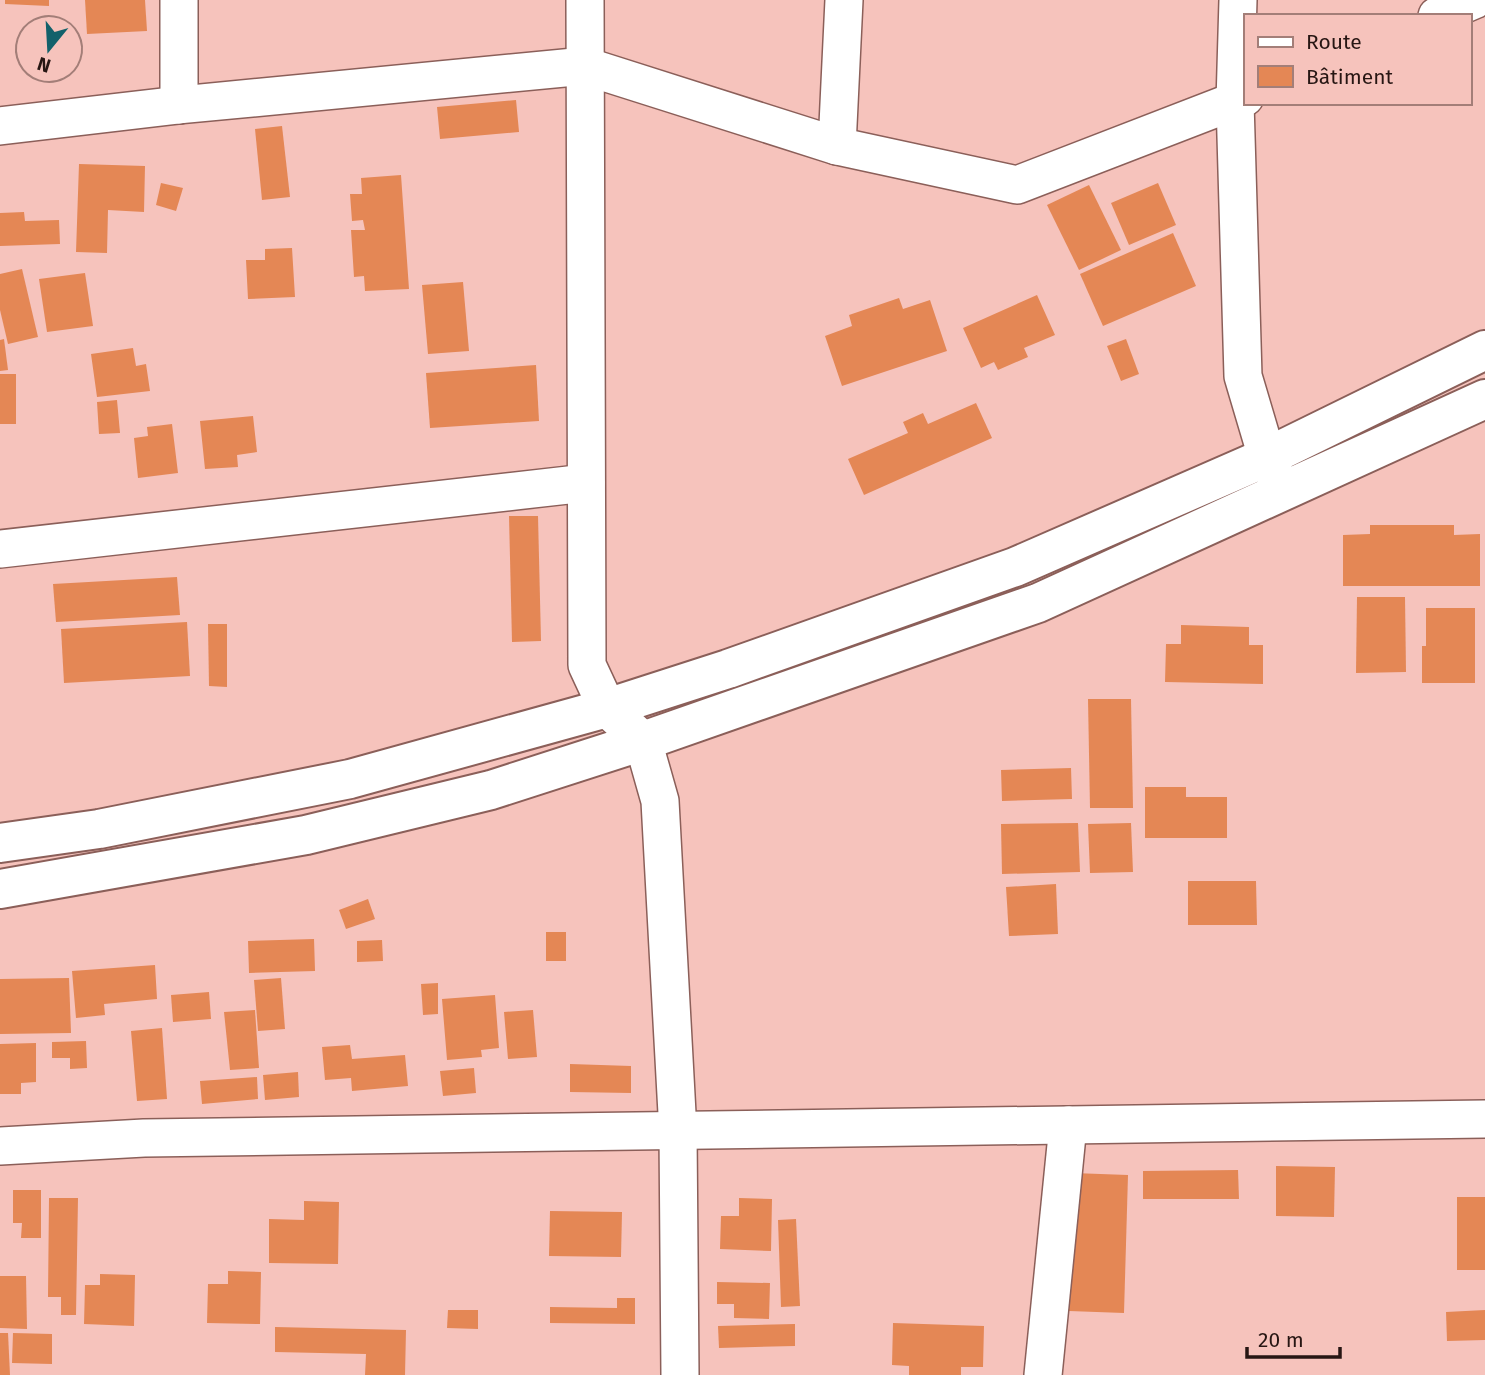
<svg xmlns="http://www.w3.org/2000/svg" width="1485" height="1375" viewBox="0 0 1485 1375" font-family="'Fira Sans',sans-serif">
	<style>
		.building { fill: #e48755 }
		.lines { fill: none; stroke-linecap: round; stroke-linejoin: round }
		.minor-casing { stroke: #8b5f59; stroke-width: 40 }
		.major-casing { stroke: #8b5f59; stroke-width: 42 }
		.minor { stroke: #fff; stroke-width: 37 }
		.major { stroke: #fff; stroke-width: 38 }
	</style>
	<rect width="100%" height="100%" fill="#f6c3bc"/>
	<g class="building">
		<polygon points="5,0 49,0 49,6 5,4"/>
		<polygon points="85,0 145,0 147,31 87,34"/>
		<polygon points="516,100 519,132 440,139 437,107"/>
		<polygon points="282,126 290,197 262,200 255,129"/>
		<polygon points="79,164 145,166 144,212 108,210 107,253 76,252"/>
		<polygon points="401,175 409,289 365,291 364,276 354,277 351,230 365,230 363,220 352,221 350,194 362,194 361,178"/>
		<polygon points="161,183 183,188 176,211 156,205"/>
		<polygon points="1158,183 1176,225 1129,245 1111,203"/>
		<polygon points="1089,185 1121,250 1079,270 1047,205"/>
		<polygon points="24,212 25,221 59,220 60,244 0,246 0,213"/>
		<polygon points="1173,233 1196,286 1103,326 1080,274"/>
		<polygon points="292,248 295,297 248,299 246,260 265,260 265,249"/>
		<polygon points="22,269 38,337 8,344 0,310 0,274"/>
		<polygon points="85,273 93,326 47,332 39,279"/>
		<polygon points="463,282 469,351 428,354 422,285"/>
		<polygon points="1037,295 1055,335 1024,348 1028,357 998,370 994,362 981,368 963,328"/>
		<polygon points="899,298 903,309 930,300 947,351 842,386 825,336 852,326 849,315"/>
		<polygon points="4,339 8,370 0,371 0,340"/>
		<polygon points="1126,339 1139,374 1121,381 1107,346"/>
		<polygon points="133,348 136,366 146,364 150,391 97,397 91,354"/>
		<polygon points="536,365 539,421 430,428 426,373"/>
		<rect x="0" y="374" width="16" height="50"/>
		<polygon points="117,400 120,433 99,434 97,402"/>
		<polygon points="976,403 992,438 864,495 848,459 908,433 903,422 923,413 928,424"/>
		<polygon points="253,416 257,452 237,455 238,467 205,469 200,421"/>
		<polygon points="172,424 178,473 138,478 134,438 148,436 147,427"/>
		<polygon points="509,516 538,516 541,641 512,642"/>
		<polygon points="1370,525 1454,525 1454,535 1480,534 1480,586 1343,586 1343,535 1370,534"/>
		<polygon points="177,577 180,615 56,622 53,584"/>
		<polygon points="1357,597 1405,597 1406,672 1356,673"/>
		<polygon points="1426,608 1475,608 1475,683 1422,683 1422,646 1426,646"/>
		<polygon points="187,622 190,676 64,683 61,629"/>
		<polygon points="208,624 227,624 227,687 209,686"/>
		<polygon points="1181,625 1249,627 1249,645 1263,645 1263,684 1165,682 1166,644 1181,644"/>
		<polygon points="1088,699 1131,699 1133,808 1090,808"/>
		<polygon points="1071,768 1072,799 1002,801 1001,770"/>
		<polygon points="1145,787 1186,787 1186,797 1227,797 1227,838 1145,838"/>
		<polygon points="1078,823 1080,872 1002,874 1001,824"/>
		<polygon points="1131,823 1133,872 1090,873 1088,824"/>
		<polygon points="1188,881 1256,881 1257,925 1188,925"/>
		<polygon points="1056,884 1058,934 1009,936 1006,887"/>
		<polygon points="368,899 375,919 346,929 339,910"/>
		<rect x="546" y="932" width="20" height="29"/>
		<polygon points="314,939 315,971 249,973 248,941"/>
		<polygon points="382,940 383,961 357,962 357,941"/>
		<polygon points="155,965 157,999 104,1004 105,1015 76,1018 72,971"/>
		<polygon points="69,978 71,1033 0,1034 0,979"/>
		<polygon points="281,978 285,1029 258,1031 254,980"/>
		<polygon points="438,983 438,1014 423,1015 421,984"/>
		<polygon points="209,992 211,1019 173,1022 171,995"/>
		<polygon points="495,995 499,1048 481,1050 482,1057 447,1060 442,999"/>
		<polygon points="255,1010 259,1068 230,1070 224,1012"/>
		<polygon points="533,1010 537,1057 508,1059 504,1012"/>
		<polygon points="162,1028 167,1099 137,1101 131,1031"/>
		<polygon points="86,1041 87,1068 70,1069 70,1058 52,1058 52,1042"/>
		<polygon points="36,1043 36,1082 21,1083 21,1094 0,1094 0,1044"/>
		<polygon points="350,1045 352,1059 405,1055 408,1086 352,1091 351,1078 325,1080 322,1047"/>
		<polygon points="570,1064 631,1066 631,1093 570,1092"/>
		<polygon points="474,1068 476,1093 443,1096 440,1071"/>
		<polygon points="298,1072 299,1097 265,1100 263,1075"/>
		<polygon points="257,1077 258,1099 202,1104 200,1081"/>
		<polygon points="1276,1166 1335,1167 1334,1217 1276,1216"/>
		<polygon points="1238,1170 1239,1199 1143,1199 1143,1171"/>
		<polygon points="1073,1173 1128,1175 1124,1313 1069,1311"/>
		<polygon points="13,1190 41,1190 41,1238 21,1238 22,1223 13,1223"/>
		<rect x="1457" y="1197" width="28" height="73"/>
		<polygon points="49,1198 78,1198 76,1315 61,1315 61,1297 48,1297"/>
		<polygon points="739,1198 772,1199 771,1251 720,1249 721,1216 739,1216"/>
		<polygon points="304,1201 339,1202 338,1264 269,1263 269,1219 304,1220"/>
		<polygon points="550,1211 622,1212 621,1257 549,1256"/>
		<polygon points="796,1219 800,1306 781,1307 778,1220"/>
		<polygon points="228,1271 261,1272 260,1324 207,1323 208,1284 228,1284"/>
		<polygon points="100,1274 135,1275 134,1326 84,1324 85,1285 100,1285"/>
		<polygon points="0,1276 26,1276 27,1329 0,1328"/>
		<polygon points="717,1282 770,1283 769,1319 734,1318 734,1304 717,1304"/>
		<polygon points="617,1298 635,1298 635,1324 550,1323 550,1307 617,1308"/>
		<polygon points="448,1310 478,1310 478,1329 447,1328"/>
		<polygon points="1485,1310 1485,1340 1447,1341 1446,1312"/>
		<polygon points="893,1323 984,1326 983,1367 961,1367 961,1375 909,1375 909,1366 892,1365"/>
		<polygon points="795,1324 795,1346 719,1348 718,1326"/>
		<polygon points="275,1327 406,1330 405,1375 365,1375 366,1354 275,1352"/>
		<polygon points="0,1333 8,1333 10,1375 0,1375"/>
		<polygon points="13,1333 52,1334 52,1364 12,1363"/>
	</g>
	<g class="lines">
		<g class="minor-casing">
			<g id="minor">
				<polyline points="179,0 179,105"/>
				<polyline points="585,0 587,665 607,708 643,741 660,801 678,1132 680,1375"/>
				<polyline points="1238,0 1235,102 1243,376 1267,457 1280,486"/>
				<polyline points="1437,16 1474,0"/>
				<polyline points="0,126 179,105 585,66 837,146 1017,185 1245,97"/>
				<polyline points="837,146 844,0"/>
				<polyline points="0,549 586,483"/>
				<polyline points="0,1146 144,1138 1485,1119"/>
				<polyline points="1043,1375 1068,1125"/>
			</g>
		</g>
		<g class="major-casing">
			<g id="major">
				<polyline points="0,843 99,829 350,779 607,708 728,669 1015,567 1267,457 1485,350"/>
				<polyline points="0,889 306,835 491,790 643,741 1038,603 1485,399"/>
			</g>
		</g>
		<use href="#minor" class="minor"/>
		<use href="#major" class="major"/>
	</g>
	<rect x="1244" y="14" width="228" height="91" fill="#f6c3bc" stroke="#a37e78" stroke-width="2"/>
	<rect x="1258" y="37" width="35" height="10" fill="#ffffff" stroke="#a37e78" stroke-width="2"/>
	<text x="1306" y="49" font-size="21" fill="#271613">Route</text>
	<rect x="1258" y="66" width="35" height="21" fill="#e48755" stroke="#a37e78" stroke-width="2"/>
	<text x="1306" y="84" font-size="21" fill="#271613">Bâtiment</text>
	<g transform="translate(49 49) rotate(198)"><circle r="33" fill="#f6c3bc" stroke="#a37e78" stroke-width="2"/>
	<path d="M0-5L12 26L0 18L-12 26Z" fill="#13616b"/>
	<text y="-10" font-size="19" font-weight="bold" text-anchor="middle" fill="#271613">N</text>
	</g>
	<path d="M1247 1347v10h93v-10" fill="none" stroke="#271613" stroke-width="3.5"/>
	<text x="1258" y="1347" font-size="21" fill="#271613" stroke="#f6c3bc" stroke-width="5" paint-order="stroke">20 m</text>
</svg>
